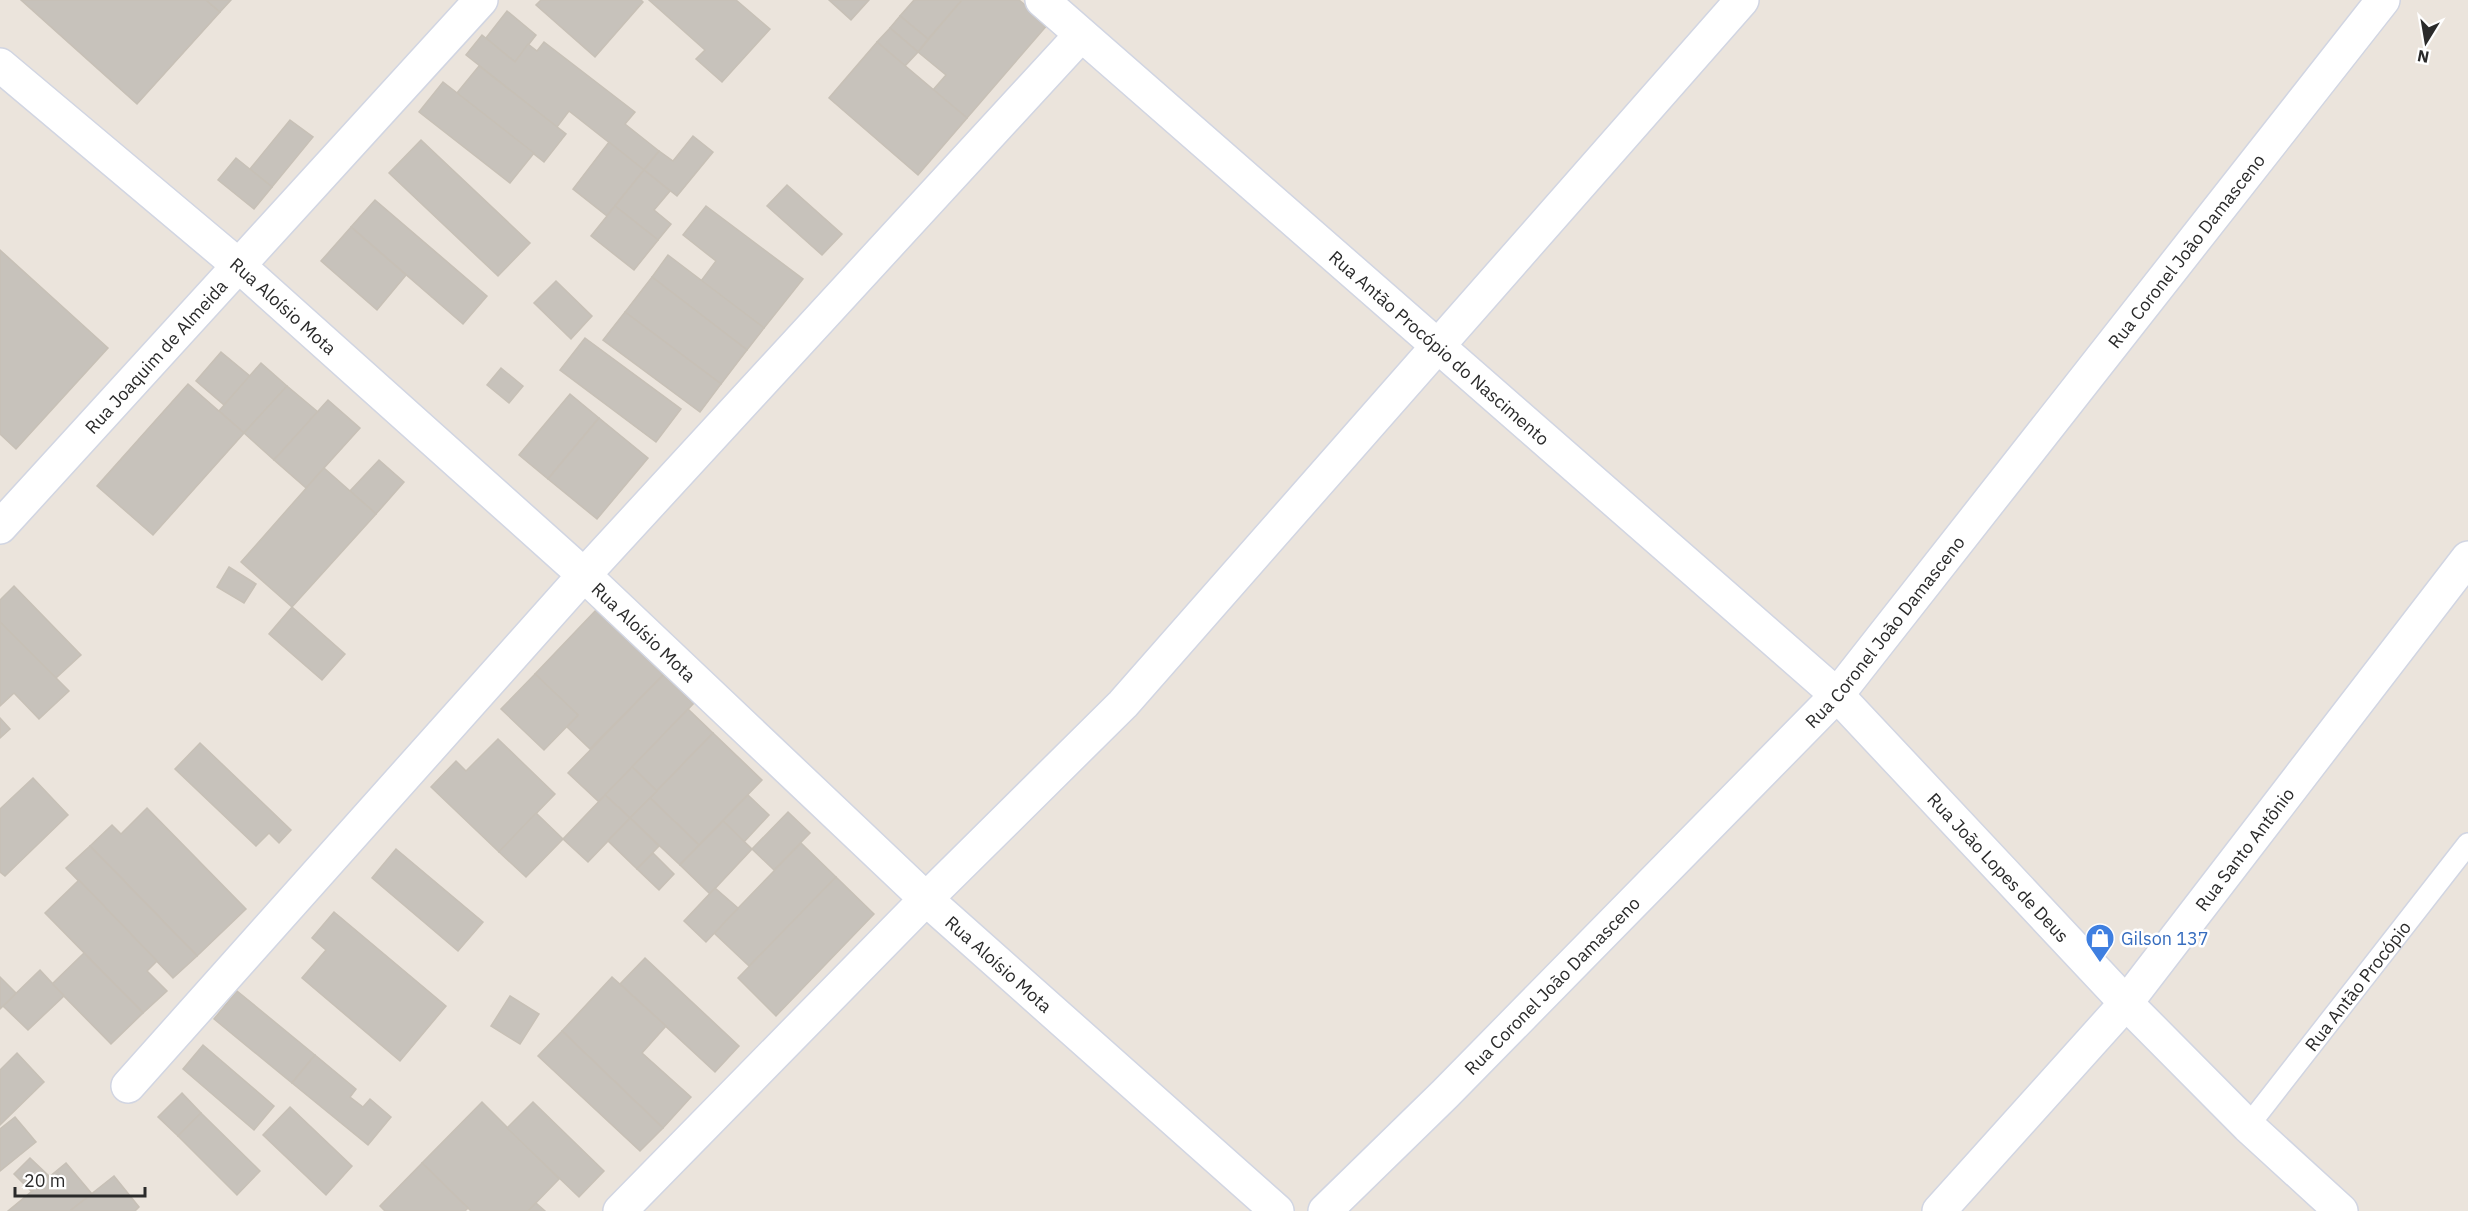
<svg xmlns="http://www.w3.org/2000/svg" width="2468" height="1211" viewBox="0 0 2468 1211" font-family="'IBM Plex Sans',sans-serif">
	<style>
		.building { fill: #c7c2bb; stroke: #c7c0b6; stroke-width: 1.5 }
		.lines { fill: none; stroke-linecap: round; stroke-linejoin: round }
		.lane-casing { stroke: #d1d5e2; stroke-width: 24 }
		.street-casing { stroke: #d1d5e2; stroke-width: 36 }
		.lane { stroke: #fff; stroke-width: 21 }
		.street { stroke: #fff; stroke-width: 33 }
		.labels { text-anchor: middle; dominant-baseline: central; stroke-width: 5; stroke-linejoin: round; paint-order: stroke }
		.street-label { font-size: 18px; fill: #2a2a2a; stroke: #fff }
		.shop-label { font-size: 18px; fill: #366cbe; stroke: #fff; text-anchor: start }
	</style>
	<rect width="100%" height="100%" fill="#ebe4dc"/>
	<g class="building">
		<polygon points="21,0 206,0 220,12 137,104"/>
		<polygon points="206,0 231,0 220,12"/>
		<polygon points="541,0 641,0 643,2 595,57 536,5"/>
		<polygon points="649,0 736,0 770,29 722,82 696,59 705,50"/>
		<polygon points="829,0 869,0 851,20"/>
		<polygon points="914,0 962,0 928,39 900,16"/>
		<polygon points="962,0 1019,0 1048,24 967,118 933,90 946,75 918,52"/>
		<polygon points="507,11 536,35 515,62 486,38"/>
		<polygon points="900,16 928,39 918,52 890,28"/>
		<polygon points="890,28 918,52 905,66 877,42"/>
		<polygon points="482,35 515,62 528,44 537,51 544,42 635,112 625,124 659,151 644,170 569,111 557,127 466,55"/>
		<polygon points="877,42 967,118 918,175 829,98"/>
		<polygon points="479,66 566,134 544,162 457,93"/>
		<polygon points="443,82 534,153 510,183 419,112"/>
		<polygon points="290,120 313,137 272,187 250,169"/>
		<polygon points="693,136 713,152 677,196 644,170 659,151 673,161"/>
		<polygon points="421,140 530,243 498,276 389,173"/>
		<polygon points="609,142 644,170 607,216 573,189"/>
		<polygon points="236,158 272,187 254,209 218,180"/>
		<polygon points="644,170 670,191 654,210 671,224 658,240 615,206"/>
		<polygon points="787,185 842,234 822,255 767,206"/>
		<polygon points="375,200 487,296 463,324 351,227"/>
		<polygon points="615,206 658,240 634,270 591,236"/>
		<polygon points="706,206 803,279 764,328 701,281 716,261 683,235"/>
		<polygon points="351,227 406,275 377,310 321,261"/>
		<polygon points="0,250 108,348 16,449 0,434"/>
		<polygon points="668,255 764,328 747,350 652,277"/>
		<polygon points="652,277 747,350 721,384 625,312"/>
		<polygon points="556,281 592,316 571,339 534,303"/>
		<polygon points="625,312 721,384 700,412 603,340"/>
		<polygon points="585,338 681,409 656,442 560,370"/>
		<polygon points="221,352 250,376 224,405 196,381"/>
		<polygon points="261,363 287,386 244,433 219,411"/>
		<polygon points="501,368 523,386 509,403 487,385"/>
		<polygon points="188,384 244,433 153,535 97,486"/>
		<polygon points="287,386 318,412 274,460 244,433"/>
		<polygon points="570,394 599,418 548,479 519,455"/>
		<polygon points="328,400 360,428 306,488 274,460"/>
		<polygon points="599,418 648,458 597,519 548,479"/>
		<polygon points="379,460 404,482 376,514 350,491"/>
		<polygon points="324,468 376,514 292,607 241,562"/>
		<polygon points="229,567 256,584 244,603 217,587"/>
		<polygon points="14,586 81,655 56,678 0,622 0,600"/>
		<polygon points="292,607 345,654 322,680 269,634"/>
		<polygon points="596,610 664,674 590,749 567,727 578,715 535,674"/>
		<polygon points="0,622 69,691 39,719 14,693 0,706"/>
		<polygon points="535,674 578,715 544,750 501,709"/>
		<polygon points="664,674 694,703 599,802 568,773"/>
		<polygon points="688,709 713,733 657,791 632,767"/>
		<polygon points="0,718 10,729 0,738"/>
		<polygon points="713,733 762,780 699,845 650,798"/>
		<polygon points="498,739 555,794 499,852 431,787 456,761 466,771"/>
		<polygon points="200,743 291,830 279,843 269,833 256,846 175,769"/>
		<polygon points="632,767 657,791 630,818 605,795"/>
		<polygon points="33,778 68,815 5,876 0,872 0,809"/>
		<polygon points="605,795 630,818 588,862 563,839"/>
		<polygon points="748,795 769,815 744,842 723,821"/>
		<polygon points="650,798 699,845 680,865 630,818"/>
		<polygon points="147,808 246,909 197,956 90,846 112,825 121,834"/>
		<polygon points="788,812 810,833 774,870 752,849"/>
		<polygon points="536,813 563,839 526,877 499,852"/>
		<polygon points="630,818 659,846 637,869 608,841"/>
		<polygon points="723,821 752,849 710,894 680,865"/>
		<polygon points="801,843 836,877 749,966 714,933"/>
		<polygon points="90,846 197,956 173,978 66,868"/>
		<polygon points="396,849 483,922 458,951 372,878"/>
		<polygon points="653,853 674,874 659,890 637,869"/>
		<polygon points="836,877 874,914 776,1016 738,978"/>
		<polygon points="79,880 157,961 147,971 167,991 143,1013 45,913"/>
		<polygon points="715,888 738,908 706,942 684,921"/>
		<polygon points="334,912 446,1006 400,1061 302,978 326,950 312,938"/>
		<polygon points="84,953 143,1013 111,1044 52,984"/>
		<polygon points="645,958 739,1046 715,1072 620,984"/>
		<polygon points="40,970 64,996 28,1030 3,1006"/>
		<polygon points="0,977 16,993 0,1009"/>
		<polygon points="612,977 666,1026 642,1053 691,1097 663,1128 562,1031"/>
		<polygon points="237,991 315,1055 292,1083 214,1019"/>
		<polygon points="510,996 539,1014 520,1044 491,1026"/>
		<polygon points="562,1031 663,1128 640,1151 538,1056"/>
		<polygon points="203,1045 274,1106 254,1130 183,1069"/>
		<polygon points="17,1053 44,1082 0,1125 0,1070"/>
		<polygon points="315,1055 356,1089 350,1097 363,1107 370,1099 391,1117 368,1145 292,1083"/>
		<polygon points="182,1093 201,1113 178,1136 158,1117"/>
		<polygon points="482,1102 559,1179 528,1211 471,1211 422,1163"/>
		<polygon points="533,1102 604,1171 579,1197 507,1128"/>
		<polygon points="290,1107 352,1166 326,1195 263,1135"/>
		<polygon points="201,1113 260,1171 237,1195 178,1136"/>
		<polygon points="15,1117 36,1142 0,1171 0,1129"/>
		<polygon points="30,1158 49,1176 32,1192 14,1174"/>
		<polygon points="66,1163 92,1194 70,1211 8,1211"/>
		<polygon points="422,1163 468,1208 465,1211 385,1211 380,1206"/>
		<polygon points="114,1176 139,1207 135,1211 70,1211"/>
		<polygon points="536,1203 545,1211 528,1211"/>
	</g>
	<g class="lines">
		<g class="lane-casing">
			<g id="lane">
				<path id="s1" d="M 2248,1126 L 2468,844"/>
			</g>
		</g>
		<g class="street-casing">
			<g id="street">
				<path id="s2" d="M 1042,0 L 1837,695 L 2126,1003 L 2248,1126 L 2341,1211"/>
				<path id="s3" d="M 0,65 L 238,265 L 584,575 L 926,899 L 1277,1211"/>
				<path id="s4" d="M 0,527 L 481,0"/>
				<polyline points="128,1086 584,575 1081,35"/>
				<polyline points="620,1211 926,899 1123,704 1742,0"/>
				<path id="s5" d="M 1325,1211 L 1445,1094 L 1837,695 L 2383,0"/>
				<path id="s6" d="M 1939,1211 L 2126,1003 L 2468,558"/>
			</g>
		</g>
		<use href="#lane" class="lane"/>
		<use href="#street" class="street"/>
	</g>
	<defs>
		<g id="shop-pin" transform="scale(1.5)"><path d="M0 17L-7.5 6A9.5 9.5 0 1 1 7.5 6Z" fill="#3f7fe0" stroke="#fff"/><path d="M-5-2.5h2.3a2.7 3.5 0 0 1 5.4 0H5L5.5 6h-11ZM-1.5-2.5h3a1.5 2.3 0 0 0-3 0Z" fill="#fff"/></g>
	</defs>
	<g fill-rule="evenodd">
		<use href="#shop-pin" x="2100" y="938"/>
	</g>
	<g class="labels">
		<g class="street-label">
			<text stroke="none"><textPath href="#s5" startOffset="1292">Rua Coronel João Damasceno</textPath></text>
			<text stroke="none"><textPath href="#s3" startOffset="372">Rua Aloísio Mota</textPath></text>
			<text stroke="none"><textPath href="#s2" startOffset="528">Rua Antão Procópio do Nascimento</textPath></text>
			<text stroke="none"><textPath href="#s4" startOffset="231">Rua Joaquim de Almeida</textPath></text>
			<text stroke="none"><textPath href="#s3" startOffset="858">Rua Aloísio Mota</textPath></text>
			<text stroke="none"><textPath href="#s5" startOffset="806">Rua Coronel João Damasceno</textPath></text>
			<text stroke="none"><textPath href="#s6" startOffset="474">Rua Santo Antônio</textPath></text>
			<text stroke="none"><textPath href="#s2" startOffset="1292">Rua João Lopes de Deus</textPath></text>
			<text stroke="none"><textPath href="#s3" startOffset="1344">Rua Aloísio Mota</textPath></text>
			<text stroke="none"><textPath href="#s1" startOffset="178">Rua Antão Procópio</textPath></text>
			<text stroke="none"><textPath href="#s5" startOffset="320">Rua Coronel João Damasceno</textPath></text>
		</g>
		<g class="shop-label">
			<text x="2121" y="938">Gilson 137</text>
		</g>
	</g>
	<g transform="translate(2426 42) rotate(191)" stroke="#ffffff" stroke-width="4.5" paint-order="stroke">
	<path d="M0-4.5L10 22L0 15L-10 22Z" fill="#2a2a2a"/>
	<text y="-9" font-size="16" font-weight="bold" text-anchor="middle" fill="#2a2a2a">N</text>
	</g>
	<path d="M15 1187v9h130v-9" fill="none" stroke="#2a2a2a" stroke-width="3"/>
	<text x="24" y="1187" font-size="18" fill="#2a2a2a" stroke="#ffffff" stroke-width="4.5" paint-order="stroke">20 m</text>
</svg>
